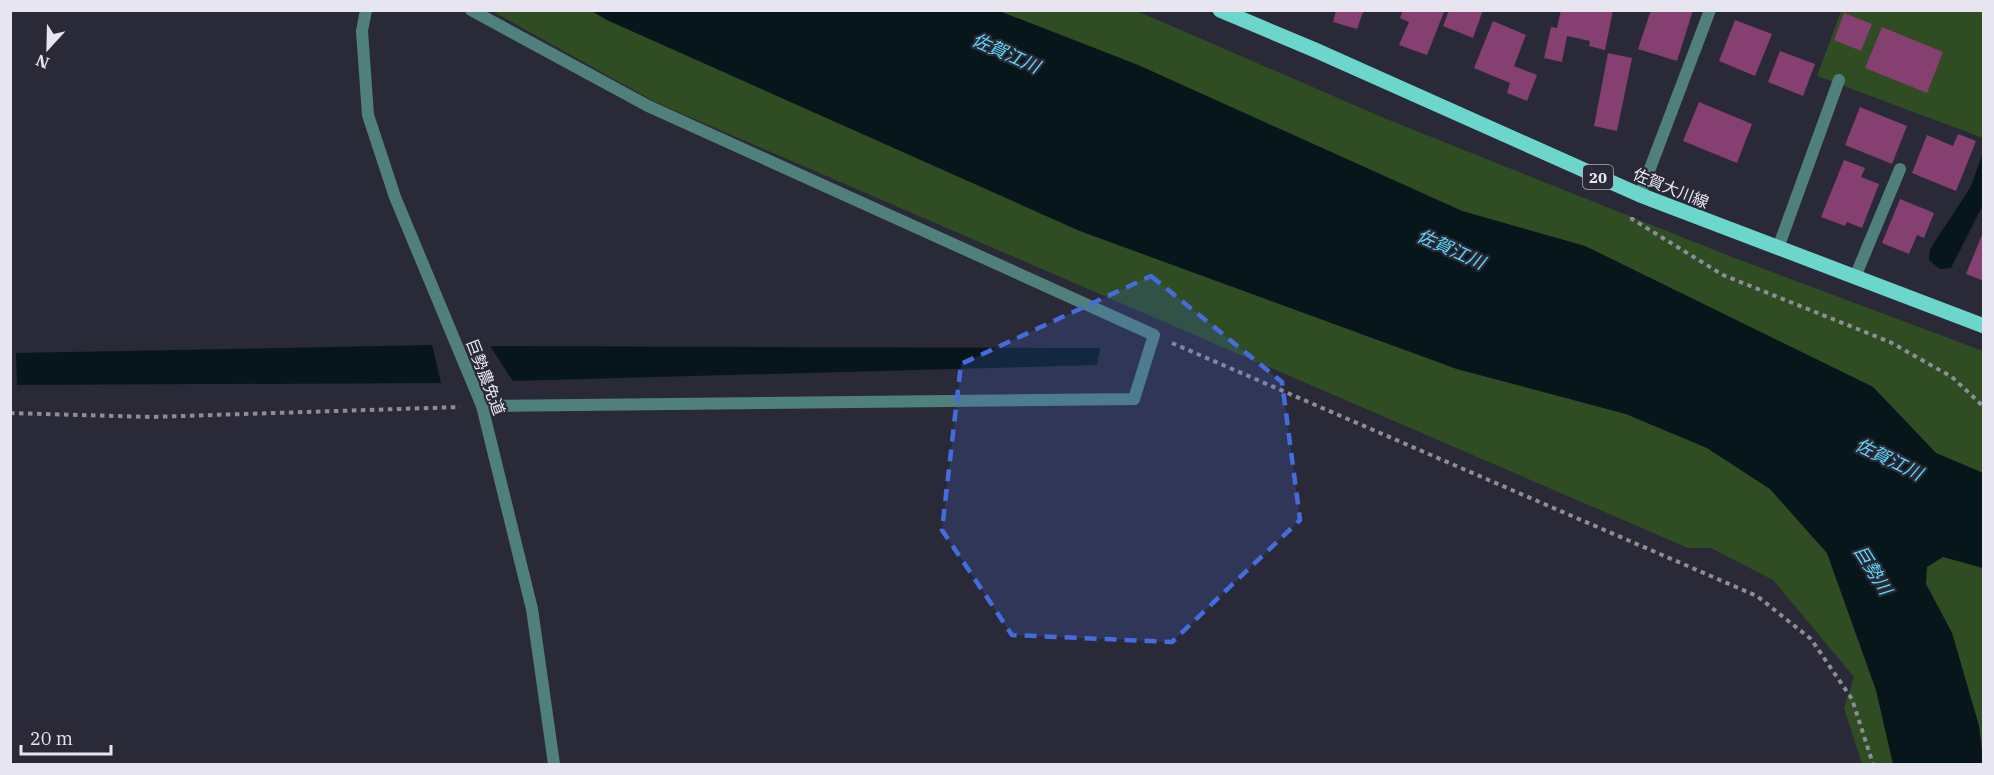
<svg xmlns="http://www.w3.org/2000/svg" width="1994" height="775" viewBox="0 0 1994 775" font-family="'IBM Plex Serif','Noto Sans JP',serif">
	<style>
		.green { fill: #2f4c22 }
		.water { fill: #07161a }
		.building { fill: #853f71 }
		.lines { fill: none; stroke-linecap: round; stroke-linejoin: round }
		.path { stroke: #8d8c98; stroke-width: 4; stroke-dasharray: 4.5 4.5; stroke-linecap: butt }
		.minor { stroke: #50807c; stroke-width: 12 }
		.tertiary { stroke: #50807c; stroke-width: 12 }
		.primary { stroke: #6cd6cd; stroke-width: 15 }
		.marked { fill: #456cdd; fill-opacity: 0.2; stroke: #456cdd; stroke-width: 4.5; stroke-dasharray: 12 8; stroke-linejoin: round }
		.labels { text-anchor: middle; dominant-baseline: central; stroke-width: 4.5; stroke-linejoin: round; paint-order: stroke }
		.shield { fill: #2a2938; stroke: #aeadb9; stroke-width: 1.5 }
		.shield-label { font-size: 15px; font-weight: bold; fill: #e7e6f0 }
		.street-label { font-size: 16px; fill: #e7e6f0; stroke: #2a2938 }
		.water-label { font-size: 18px; font-style: italic; fill: #5cd9f7; stroke: #2a2938 }
	</style>
	<rect width="100%" height="100%" fill="#2a2938"/>
	<g class="green">
		<polygon points="492,11 592,11 607,20 1080,231 1457,369 1626,414 1707,448 1770,489 1827,553 1876,690 1893,764 1862,764 1844,708 1854,677 1773,580 1711,548 1688,548 655,102"/>
		<polygon points="999,11 1137,11 1384,118 1732,257 1983,351 1983,473 1936,453 1873,387 1585,246 1462,211 1138,65"/>
		<polygon points="1841,11 1983,11 1983,138 1817,76"/>
		<polygon points="1916,541 1983,546 1983,754 1979,726 1952,633 1926,584"/>
	</g>
	<g class="water">
		<polygon points="592,11 999,11 1138,65 1462,211 1585,246 1873,387 1936,453 1983,473 1983,568 1943,557 1927,567 1926,584 1952,633 1979,726 1983,764 1893,764 1876,690 1827,553 1770,489 1707,448 1626,414 1457,369 1080,231 607,20"/>
		<polygon points="1983,153 1983,205 1951,268 1940,269 1929,260 1930,249 1970,188"/>
		<polygon points="432,345 441,383 17,385 16,353"/>
		<polygon points="490,346 1100,348 1097,365 513,381"/>
	</g>
	<g class="building">
		<polygon points="1336,10 1364,10 1357,29 1333,22"/>
		<polygon points="1403,10 1439,10 1444,12 1427,55 1399,45 1409,22 1400,18"/>
		<polygon points="1449,10 1483,10 1473,38 1443,26"/>
		<polygon points="1561,10 1613,10 1605,50 1589,46 1590,41 1567,36 1562,62 1544,58 1551,27 1557,28"/>
		<polygon points="1651,10 1693,10 1677,61 1638,49"/>
		<polygon points="1844,13 1872,24 1861,51 1834,40"/>
		<polygon points="1735,20 1772,34 1755,76 1719,61"/>
		<polygon points="1493,21 1526,35 1514,66 1537,75 1527,101 1507,93 1510,83 1474,68"/>
		<polygon points="1882,27 1943,52 1927,93 1865,68"/>
		<polygon points="1780,51 1815,64 1803,96 1768,82"/>
		<polygon points="1608,53 1632,58 1617,131 1594,126"/>
		<polygon points="1699,102 1752,124 1737,163 1683,141"/>
		<polygon points="1860,107 1907,126 1892,164 1845,145"/>
		<polygon points="1958,134 1976,141 1956,191 1912,173 1927,135 1953,146"/>
		<polygon points="1844,160 1865,168 1861,177 1879,184 1862,228 1847,222 1845,226 1821,217"/>
		<polygon points="1900,199 1934,213 1924,238 1917,235 1909,254 1882,243"/>
		<polygon points="1984,230 1984,281 1966,274"/>
	</g>
	<g class="lines">
		<g class="path">
			<polyline points="1632,217 1632,219 1723,275 1890,342 1952,377 1984,407"/>
			<polyline points="1172,343 1757,596 1811,639 1852,699 1873,764"/>
			<polyline points="10,413 151,417 460,407"/>
		</g>
		<g class="minor">
			<polyline points="471,10 648,106 1154,335 1134,399 482,406"/>
			<polyline points="1640,195 1710,10"/>
			<polyline points="1778,248 1839,80"/>
			<polyline points="1855,277 1900,169"/>
		</g>
		<polyline class="tertiary" points="366,10 362,31 368,115 395,197 482,406 532,609 554,764"/>
		<polyline class="primary" points="1220,10 1315,50 1640,195 1984,326"/>
	</g>
	<path class="marked" d="M 1151,276 L 1282,382 L 1300,520 L 1172,642 L 1012,635 L 942,530 L 961,364 Z"/>
	<g class="labels">
		<rect class="shield" x="1583" y="165" width="30" height="24" rx="4.5"/>
		<g class="shield-label">
			<text x="1598" y="177">20</text>
		</g>
		<g class="street-label">
			<text transform="translate(1671 188) rotate(22)">佐賀大川線</text>
			<text transform="translate(486 377) rotate(69)">巨勢農免道</text>
		</g>
		<g class="water-label">
			<text transform="translate(1006 53) rotate(24)">佐賀江川</text>
			<text transform="translate(1451 249) rotate(24)">佐賀江川</text>
			<text transform="translate(1889 459) rotate(26)">佐賀江川</text>
			<text transform="translate(1873 570) rotate(58)">巨勢川</text>
		</g>
	</g>
	<rect width="1994" height="775" fill="none" stroke="#e7e6f0" stroke-width="24"/>
	<g transform="translate(48 48) rotate(202)" stroke="#2a2938" stroke-width="4.5" paint-order="stroke">
	<path d="M0-4.5L10 22L0 15L-10 22Z" fill="#e7e6f0"/>
	<text y="-9" font-size="16" font-weight="bold" text-anchor="middle" fill="#e7e6f0">N</text>
	</g>
	<path d="M21 745v9h90v-9" fill="none" stroke="#e7e6f0" stroke-width="3"/>
	<text x="30" y="745" font-size="18" fill="#e7e6f0" stroke="#2a2938" stroke-width="4.5" paint-order="stroke">20 m</text>
</svg>
